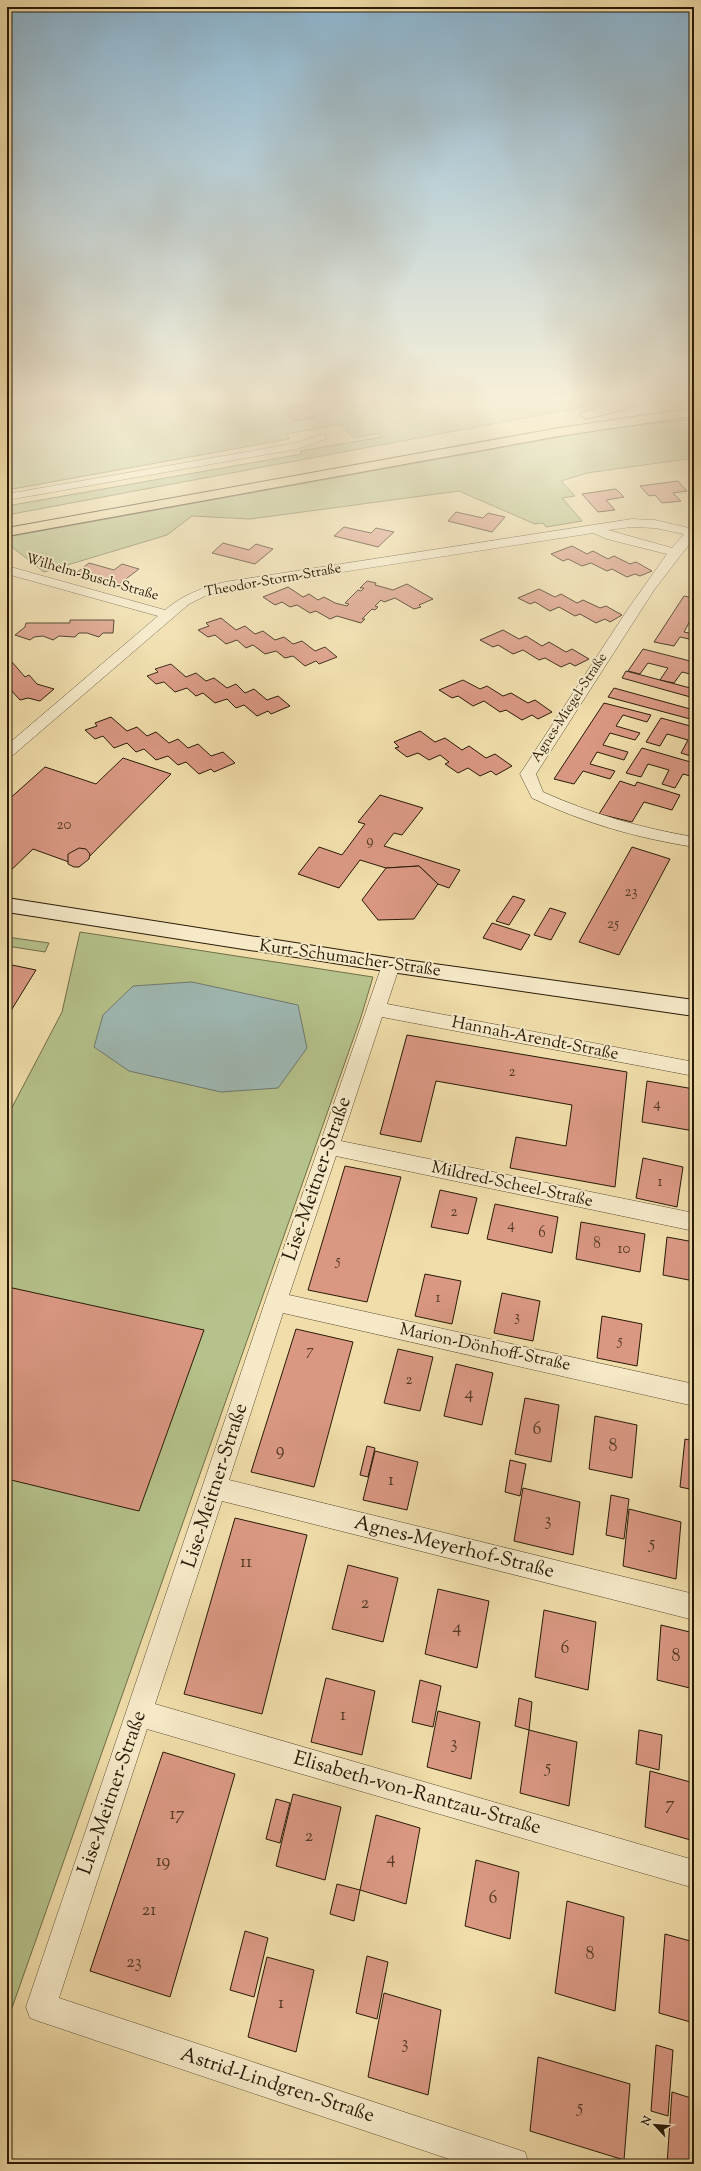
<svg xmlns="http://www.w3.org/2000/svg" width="701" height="2171" viewBox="0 0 701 2171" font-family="'Sorts Mill Goudy',serif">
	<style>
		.green { fill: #b6c28b; stroke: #6f6e49 }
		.water { fill: #9fb9b4; stroke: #6f796f }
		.building { fill: #da9883; stroke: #281a07 }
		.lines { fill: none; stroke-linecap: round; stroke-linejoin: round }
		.service-casing { stroke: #5a4b30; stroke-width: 7 }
		.minor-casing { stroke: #5a4b30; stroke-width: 1 }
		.secondary-casing { stroke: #281a07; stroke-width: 2 }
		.trunk-casing { stroke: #281a07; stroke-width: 2 }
		.service { stroke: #f5e9c8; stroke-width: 6 }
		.minor { fill: #f5e9c8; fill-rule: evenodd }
		.secondary { fill: #f5e9c8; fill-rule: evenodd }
		.trunk { fill: #f0ddaa; fill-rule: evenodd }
		.labels { text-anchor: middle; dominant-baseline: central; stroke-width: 4; stroke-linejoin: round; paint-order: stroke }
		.far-street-label { font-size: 14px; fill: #281a07; stroke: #f5e9c8 }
		.number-label { font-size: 15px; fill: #543a26 }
		.street-label { font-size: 17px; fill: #281a07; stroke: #f5e9c8 }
		.near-number-label { font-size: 18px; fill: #543a26 }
		.near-street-label { font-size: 20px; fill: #281a07; stroke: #f5e9c8 }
	</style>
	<rect width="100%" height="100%" fill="#f0ddaa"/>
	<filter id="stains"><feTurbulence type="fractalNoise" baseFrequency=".005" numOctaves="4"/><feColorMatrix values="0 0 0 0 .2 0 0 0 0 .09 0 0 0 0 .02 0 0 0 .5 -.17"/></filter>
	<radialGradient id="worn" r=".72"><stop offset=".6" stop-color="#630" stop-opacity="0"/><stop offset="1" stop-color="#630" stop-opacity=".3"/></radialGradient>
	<g class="green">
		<polygon points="7,395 634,395 626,399 7,515 7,506 302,454 300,451 382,437 379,433 353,438 341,424 287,434 289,439 7,490"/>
		<polygon points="694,419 694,458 587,473 561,481 575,496 562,498 582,521 546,527 543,523 535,524 459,491 250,519 192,516 167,535 44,572 12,547 7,548 7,537 599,430"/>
		<polygon points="80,932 373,977 361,1017 7,2022 7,1117 62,1012"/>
		<polygon points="7,937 49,943 45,952 7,946"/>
	</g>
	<polygon class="water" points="192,982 298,1005 307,1048 278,1088 221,1092 129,1071 94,1047 103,1015 133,986"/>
	<g class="building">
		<polygon points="308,405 317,417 294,421 284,409"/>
		<polygon points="678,481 687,491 673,493 681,501 662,503 655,495 649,496 640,486"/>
		<polygon points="616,489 624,497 606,500 615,510 598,512 582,494"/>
		<polygon points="456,512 483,518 488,513 505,517 492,532 448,521"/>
		<polygon points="344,527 371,533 376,528 394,532 378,547 334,536"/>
		<polygon points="223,543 249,550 256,544 273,549 255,564 212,553"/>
		<polygon points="572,546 587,554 593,551 608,559 614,556 630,564 636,562 652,571 640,576 635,574 627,577 612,569 607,571 591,563 582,566 568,559 563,561 551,554"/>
		<polygon points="89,563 114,570 122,564 139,569 118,585 76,573"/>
		<polygon points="367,581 376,583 375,585 393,590 407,584 433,599 419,605 421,607 414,609 395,598 384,602 381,600 375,606 378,607 375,610 372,609 362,619 365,619 361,623 337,616 330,619 316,611 310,613 297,605 290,607 282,602 275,605 263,597 288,587 303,597 309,594 318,600 324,597 335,603 347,606 349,604 345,603 358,590 361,591 364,588 360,588"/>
		<polygon points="539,589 555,597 561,594 577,603 583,600 600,608 606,606 622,615 610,622 605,619 596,623 580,614 575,616 559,607 550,611 535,602 530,604 518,598"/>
		<polygon points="684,596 694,598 694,622 690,621 684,632 694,634 694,640 680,637 674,646 654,642"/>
		<polygon points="221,618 236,630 245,626 255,634 263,631 275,640 284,637 293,644 302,641 315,651 325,647 337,657 319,664 316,661 305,666 293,656 285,658 276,651 265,654 253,645 246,648 237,640 226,644 215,635 208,637 198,630 209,626 206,623"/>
		<polygon points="70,620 114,620 113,633 103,633 99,637 87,633 79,633 75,637 59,636 53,640 43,636 34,637 30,640 15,635 25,627 26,623 70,623"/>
		<polygon points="503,630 519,639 526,636 542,646 549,642 566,652 572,649 589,659 575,666 570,663 561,667 545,658 539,660 523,650 513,654 498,645 493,647 480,640"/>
		<polygon points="643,649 694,662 694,675 682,672 674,683 660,680 668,668 648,663 640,674 628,671"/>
		<polygon points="12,662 25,677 29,675 37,684 54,689 40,701 28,698 20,700 10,689 7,689 7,663"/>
		<polygon points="171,664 186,677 196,673 206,681 214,678 227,688 236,684 245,693 254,689 267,700 278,696 290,706 271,714 268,711 257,716 244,705 236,708 227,699 215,703 203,693 196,696 187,688 175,692 164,682 156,684 147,676 158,672 155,669"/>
		<polygon points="626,671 694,689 694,698 622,678"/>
		<polygon points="463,680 480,689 487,686 503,696 511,693 528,703 535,700 552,712 538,719 532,715 522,720 506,710 500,712 484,701 473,706 458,696 452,698 439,690"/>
		<polygon points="614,688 694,710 694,720 608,697"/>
		<polygon points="604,703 651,715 647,722 623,715 616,726 640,733 635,740 610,733 603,745 628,752 624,760 597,752 590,764 615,771 610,779 583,771 574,784 554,779"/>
		<polygon points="111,717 127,731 137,727 147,736 156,732 169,743 178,739 188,748 198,744 211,756 223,752 235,763 214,772 211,769 199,774 186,762 178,765 168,756 156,760 144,749 136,752 127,743 114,748 103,736 95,739 85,730 97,726 95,723"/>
		<polygon points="661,718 694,727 694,757 681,753 688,740 667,734 660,746 646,742"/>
		<polygon points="420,731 435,742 445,738 462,750 469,746 486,758 495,754 512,766 496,775 491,771 480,776 468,768 458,773 445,764 449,762 440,755 429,760 418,753 407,757 395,748 399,747 394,742"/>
		<polygon points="642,748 694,763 694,777 683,774 675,788 662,784 669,770 648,764 641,777 626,773"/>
		<polygon points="123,758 171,774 80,866 33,849 7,874 7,801 45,767 96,784"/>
		<polygon points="620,781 635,786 637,782 680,795 672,810 644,802 632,822 599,814"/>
		<polygon points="380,795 423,808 402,835 394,833 384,846 460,870 449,888 438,884 419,866 386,868 360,860 339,888 298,874 319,847 342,855 365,824 358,822"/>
		<polygon points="632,847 670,859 619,955 579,942"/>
		<polygon points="79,848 86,849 90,854 89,859 79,867 74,867 68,864 68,854"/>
		<polygon points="419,866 438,884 414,919 378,920 362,900 386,868"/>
		<polygon points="513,896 525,900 509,925 496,921"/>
		<polygon points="550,908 566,913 551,940 534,935"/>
		<polygon points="492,923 530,935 521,950 483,938"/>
		<polygon points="7,964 36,970 7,1017"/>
		<polygon points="407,1035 627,1072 615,1187 510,1168 516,1137 566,1146 572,1105 436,1081 421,1142 380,1134"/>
		<polygon points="647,1081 694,1089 694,1131 642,1122"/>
		<polygon points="643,1158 683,1167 677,1207 636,1198"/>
		<polygon points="345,1166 401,1177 367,1302 308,1290"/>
		<polygon points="440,1190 477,1198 468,1234 431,1227"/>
		<polygon points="495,1204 558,1217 552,1253 487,1239"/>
		<polygon points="581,1222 645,1234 640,1272 576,1259"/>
		<polygon points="667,1237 694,1242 694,1281 663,1275"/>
		<polygon points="425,1274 461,1281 452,1324 415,1316"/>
		<polygon points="8,1287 204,1330 139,1511 7,1479"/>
		<polygon points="502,1293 540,1301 533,1341 494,1333"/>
		<polygon points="602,1316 642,1324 637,1366 597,1358"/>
		<polygon points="296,1329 353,1342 314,1487 251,1472"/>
		<polygon points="398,1349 433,1357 420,1411 384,1403"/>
		<polygon points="456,1364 493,1373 482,1425 444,1416"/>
		<polygon points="525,1398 559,1405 551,1462 515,1454"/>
		<polygon points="595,1416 637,1425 632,1478 589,1469"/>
		<polygon points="685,1439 694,1441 694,1490 680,1487"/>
		<polygon points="367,1446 375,1448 368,1477 360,1475"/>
		<polygon points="375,1451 418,1462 407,1510 363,1500"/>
		<polygon points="510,1460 526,1464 520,1496 505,1492"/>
		<polygon points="523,1488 580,1502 573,1555 514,1541"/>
		<polygon points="611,1495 629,1499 624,1539 606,1535"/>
		<polygon points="629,1509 681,1522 676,1579 623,1566"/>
		<polygon points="235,1518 307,1535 262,1714 184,1694"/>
		<polygon points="348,1565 398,1578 383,1642 332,1629"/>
		<polygon points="438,1589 489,1601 477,1668 425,1654"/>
		<polygon points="544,1610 596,1622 588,1690 535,1677"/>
		<polygon points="661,1625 694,1633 694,1689 657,1680"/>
		<polygon points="326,1678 375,1691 362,1755 311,1742"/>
		<polygon points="420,1680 441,1686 433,1727 412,1722"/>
		<polygon points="519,1698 532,1702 529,1730 515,1726"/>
		<polygon points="438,1711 480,1722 471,1779 427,1767"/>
		<polygon points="529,1730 577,1742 569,1806 520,1793"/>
		<polygon points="639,1730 662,1735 659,1770 636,1764"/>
		<polygon points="163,1752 235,1774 170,1997 90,1971"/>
		<polygon points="650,1771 694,1783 694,1841 645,1827"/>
		<polygon points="293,1794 341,1807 325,1880 276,1866"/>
		<polygon points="276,1799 290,1803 280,1843 266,1839"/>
		<polygon points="376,1815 420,1828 406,1904 360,1890"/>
		<polygon points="476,1860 519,1872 510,1939 465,1926"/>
		<polygon points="337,1884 360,1890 354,1921 330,1914"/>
		<polygon points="567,1901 624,1917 615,2011 555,1993"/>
		<polygon points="245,1931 268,1938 254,1997 230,1990"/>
		<polygon points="665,1934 694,1942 694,2023 659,2013"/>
		<polygon points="367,1956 388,1962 377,2019 356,2013"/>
		<polygon points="267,1957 314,1970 296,2052 248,2037"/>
		<polygon points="384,1993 441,2010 428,2095 368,2077"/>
		<polygon points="656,2045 673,2050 668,2116 651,2111"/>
		<polygon points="538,2057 630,2084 624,2160 530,2131"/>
		<polygon points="672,2092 694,2099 694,2164 667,2164"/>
	</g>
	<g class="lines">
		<g class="service-casing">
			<polyline id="service" points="7,497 297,446 323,437"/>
		</g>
		<g class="minor-casing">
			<g id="minor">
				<path d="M 632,519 L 655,520 L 689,528 L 694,526 L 694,538 L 654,590 L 536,774 L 543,792 C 592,814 641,828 694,837 L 694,847 C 637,838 584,823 532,798 L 520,774 L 628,609 L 667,554 L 607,539 L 593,533 L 226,590 L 207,595 L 189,604 L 12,756 L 7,757 L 7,745 L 158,616 L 7,574 L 7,566 L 165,610 C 184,594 202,588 225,582 ZM 632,527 L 655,528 L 684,534 L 672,548 L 608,530 Z"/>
				<polygon points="391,959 397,961 400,965 387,1004 694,1062 694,1076 382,1017 341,1141 694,1213 694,1231 336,1156 289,1295 694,1384 694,1406 283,1313 229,1480 694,1594 694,1620 222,1501 155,1704 694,1860 694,1888 147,1729 59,1998 513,2148 525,2152 529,2164 464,2164 41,2022 30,2018 26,2007 265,1302 382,965 385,961"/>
			</g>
		</g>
		<g class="secondary-casing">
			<polygon id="secondary" points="7,898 391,958 694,1000 694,1016 391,972 7,912"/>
		</g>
		<g class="trunk-casing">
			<g id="trunk">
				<polygon points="639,395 656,395 654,398 622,410 586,419 580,415 582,412 614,404"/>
				<polygon points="694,408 694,416 559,436 7,536 7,528 559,428"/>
			</g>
		</g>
		<use href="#service" class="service"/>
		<use href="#minor" class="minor"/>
		<use href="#secondary" class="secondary"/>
		<use href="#trunk" class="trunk"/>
	</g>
	<linearGradient id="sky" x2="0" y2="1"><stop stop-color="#8bb6d3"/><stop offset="0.57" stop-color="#f8f0d9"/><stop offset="1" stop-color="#f8f0d9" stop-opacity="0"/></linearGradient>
	<rect width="701" height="699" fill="url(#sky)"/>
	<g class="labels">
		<g class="far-street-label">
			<text transform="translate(92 578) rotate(16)">Wilhelm-Busch-Straße</text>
			<text transform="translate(273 581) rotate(-10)">Theodor-Storm-Straße</text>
			<text transform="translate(570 708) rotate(-57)">Agnes-Miegel-Straße</text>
		</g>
		<g class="number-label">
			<text x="64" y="825">20</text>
			<text x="370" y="841">9</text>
			<text x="631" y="892">23</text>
			<text x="613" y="924">25</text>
			<text x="512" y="1072">2</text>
			<text x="657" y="1104">4</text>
			<text x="660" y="1182">1</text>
			<text x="454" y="1212">2</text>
			<text x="511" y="1225">4</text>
			<text x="542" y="1233">6</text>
			<text x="597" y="1244">8</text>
			<text x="624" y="1249">10</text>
			<text x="338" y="1261">5</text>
			<text x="438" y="1298">1</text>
			<text x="517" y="1317">3</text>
			<text x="620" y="1341">5</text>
			<text x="310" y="1351">7</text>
			<text x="409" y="1380">2</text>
		</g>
		<g class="street-label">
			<text transform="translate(350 959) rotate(8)">Kurt-Schumacher-Straße</text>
			<text transform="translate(535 1039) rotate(11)">Hannah-Arendt-Straße</text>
			<text transform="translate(512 1185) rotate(12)">Mildred-Scheel-Straße</text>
			<text transform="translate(485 1348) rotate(12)">Marion-Dönhoff-Straße</text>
		</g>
		<g class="near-number-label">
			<text x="469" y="1394">4</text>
			<text x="537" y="1430">6</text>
			<text x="613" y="1447">8</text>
			<text x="280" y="1451">9</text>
			<text x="391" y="1481">1</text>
			<text x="548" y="1521">3</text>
			<text x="652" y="1544">5</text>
			<text x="246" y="1563">11</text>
			<text x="365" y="1604">2</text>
			<text x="457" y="1628">4</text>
			<text x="565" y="1649">6</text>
			<text x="676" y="1657">8</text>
			<text x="343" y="1716">1</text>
			<text x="454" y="1744">3</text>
			<text x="548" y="1768">5</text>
			<text x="670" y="1805">7</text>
			<text x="177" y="1815">17</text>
			<text x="309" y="1837">2</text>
			<text x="391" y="1859">4</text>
			<text x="163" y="1862">19</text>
			<text x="493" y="1899">6</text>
			<text x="149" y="1911">21</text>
			<text x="590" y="1955">8</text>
			<text x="134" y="1963">23</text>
			<text x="281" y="2004">1</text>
			<text x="405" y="2044">3</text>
			<text x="580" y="2108">5</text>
		</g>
		<g class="near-street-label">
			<text transform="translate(318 1179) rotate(-71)">Lise-Meitner-Straße</text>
			<text transform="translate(216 1486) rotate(-72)">Lise-Meitner-Straße</text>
			<text transform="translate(454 1548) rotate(14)">Agnes-Meyerhof-Straße</text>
			<text transform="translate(113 1793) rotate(-71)">Lise-Meitner-Straße</text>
			<text transform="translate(417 1794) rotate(16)">Elisabeth-von-Rantzau-Straße</text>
			<text transform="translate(277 2086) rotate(18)">Astrid-Lindgren-Straße</text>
		</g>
	</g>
	<rect width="701" height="2171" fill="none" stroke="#f0ddaa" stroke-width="24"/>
	<rect x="8" y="8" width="685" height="2155" fill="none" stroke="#281a07" stroke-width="2"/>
	<rect x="12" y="12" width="677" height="2147" fill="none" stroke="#281a07"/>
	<g transform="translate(655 2125) rotate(296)" stroke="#f5e9c8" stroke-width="3" paint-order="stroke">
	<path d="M0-3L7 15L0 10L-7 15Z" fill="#281a07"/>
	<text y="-6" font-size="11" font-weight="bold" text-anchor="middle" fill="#281a07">N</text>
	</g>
	<rect width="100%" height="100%" filter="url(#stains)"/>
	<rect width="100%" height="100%" fill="url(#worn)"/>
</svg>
